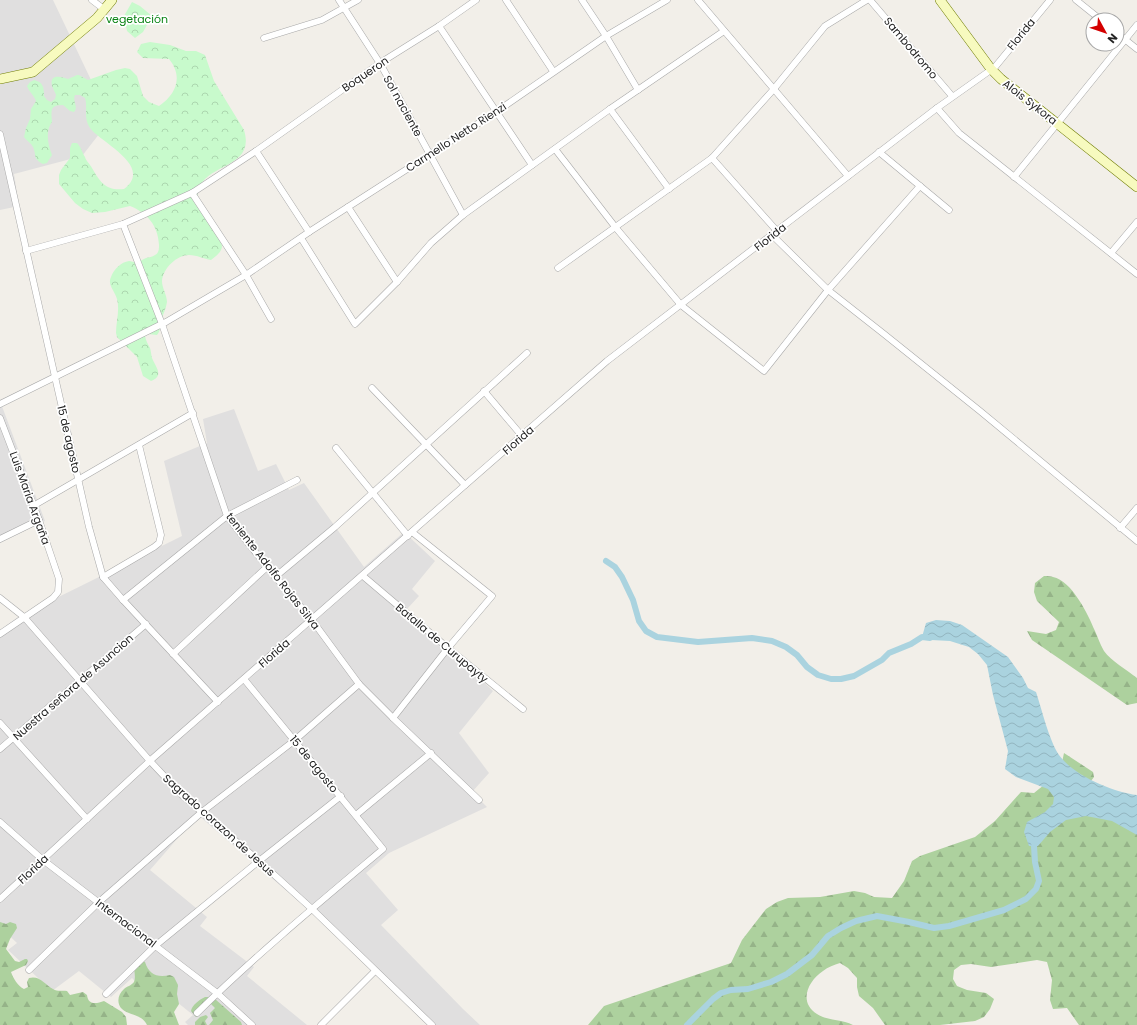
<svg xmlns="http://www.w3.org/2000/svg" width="1137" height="1025" viewBox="0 0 1137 1025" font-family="Poppins,sans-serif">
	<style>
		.residential { fill: #e0dfdf }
		.forest { fill: url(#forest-firs) }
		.park { fill: url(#park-crowns) }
		.water { fill: url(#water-waves) }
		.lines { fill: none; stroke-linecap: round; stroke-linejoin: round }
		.canal { stroke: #aad3df; stroke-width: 6 }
		.street-casing { stroke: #a9a9a9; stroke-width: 7 }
		.secondary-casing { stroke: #707d05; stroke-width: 10 }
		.street { stroke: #fff; stroke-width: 6 }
		.secondary { stroke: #f7fabf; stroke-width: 9 }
		.labels { text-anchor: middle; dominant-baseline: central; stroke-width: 3.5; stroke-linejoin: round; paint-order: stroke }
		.park-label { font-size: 11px; fill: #0c8416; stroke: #fff }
		.street-label { font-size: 11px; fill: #222; stroke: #fff }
	</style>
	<defs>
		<pattern id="forest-firs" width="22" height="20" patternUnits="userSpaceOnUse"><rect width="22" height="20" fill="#add19e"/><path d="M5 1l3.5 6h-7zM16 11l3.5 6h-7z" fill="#95b388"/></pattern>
		<pattern id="park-crowns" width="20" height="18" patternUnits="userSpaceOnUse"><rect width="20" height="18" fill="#c8facc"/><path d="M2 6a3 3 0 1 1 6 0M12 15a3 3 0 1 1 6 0" fill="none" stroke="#acd6af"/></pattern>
		<pattern id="water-waves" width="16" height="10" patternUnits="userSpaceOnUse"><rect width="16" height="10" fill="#aad3df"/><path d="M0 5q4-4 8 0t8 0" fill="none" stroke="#92b5bf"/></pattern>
	</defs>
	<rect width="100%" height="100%" fill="#f2efe9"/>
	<g class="residential">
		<polygon points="0,0 53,0 110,120 82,156 14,174 19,206 0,210"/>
		<polygon points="0,401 45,521 0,543"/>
		<polygon points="234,409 258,471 276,464 289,490 304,483 364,567 404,532 435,561 412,589 419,596 407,609 493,691 459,733 489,773 472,792 487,807 389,853 366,873 398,910 381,925 463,1009 480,1025 428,1025 309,910 198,815 150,870 207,917 200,926 254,967 247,976 307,1025 188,1025 185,1022 193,1015 151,981 143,989 132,978 111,997 79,971 52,991 8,950 17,943 0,927 0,630 18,617 182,536 164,461 207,443 203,419"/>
	</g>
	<g class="forest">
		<path d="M 1044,576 C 1047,576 1051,576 1053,577 C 1072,581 1088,614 1095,631 C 1098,638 1100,644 1104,651 C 1111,661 1127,670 1137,678 L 1137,703 L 1127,705 L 1032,640 L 1027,631 L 1046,634 L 1056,630 L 1059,622 L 1037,601 L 1034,592 L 1035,583 Z"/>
		<path d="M 1064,753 L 1093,772 L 1094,777 L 1088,785 L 1137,824 L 1137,1025 L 1079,1025 L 1067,1008 L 1053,1009 L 1050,1000 L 1052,980 L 1047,962 L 1037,960 L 991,967 L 971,964 L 961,965 L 954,970 L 953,979 L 957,986 L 967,990 L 986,993 L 994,999 L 990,1009 L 984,1017 L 975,1021 L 940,1025 L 885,1025 L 873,1008 L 859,996 L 857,987 L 857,978 L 848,968 L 840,963 C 834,965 828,967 823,971 C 808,981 798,1002 817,1014 C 827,1021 842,1019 853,1025 L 588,1025 L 604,1006 L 731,963 L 742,940 L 766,909 L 777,902 L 788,898 L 820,897 L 854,891 L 865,893 L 874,897 L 892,898 L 904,881 L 912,861 L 920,856 L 975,837 L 995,821 L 1021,792 L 1034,793 L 1060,772 Z"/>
		<path d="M 0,922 L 6,924 L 10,922 L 16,924 L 17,928 L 10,939 L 6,949 L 15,961 L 19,962 L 25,959 L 27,959 L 28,961 L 26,965 L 11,972 C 13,978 18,986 24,989 L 28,987 L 27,982 L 29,978 C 40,975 45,985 53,989 C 58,992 62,990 67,991 L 70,995 L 83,992 L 87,995 C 88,1005 96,1004 104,1001 L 122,1012 L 126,1017 L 127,1025 L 0,1025 Z"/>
		<path d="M 141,960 L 145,962 C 149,975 158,978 170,975 L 174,977 L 178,985 L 177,994 L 179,1004 L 174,1012 L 179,1025 L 147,1025 C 142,1014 130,1016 122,1009 C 116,1003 118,994 124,989 C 127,986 131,986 134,982 C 136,977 134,971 134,966 Z"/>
		<path d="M 205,997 L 210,997 L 215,999 L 241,1022 L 242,1025 L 195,1025 L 195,1022 L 200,1017 L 206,1015 L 208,1017 L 205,1021 L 207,1025 L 209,1025 L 213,1020 L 210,1013 L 215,1008 L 210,1003 L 202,1009 L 198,1016 L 196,1017 L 191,1011 C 192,1005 199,1000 205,997 Z"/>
	</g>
	<g class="park">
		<polygon points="132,2 140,6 152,16 143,32 135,38 127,31 124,16"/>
		<path d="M 150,42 L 170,45 L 186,51 L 196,51 L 205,55 L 214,81 L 244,130 C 256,169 206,162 198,191 C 196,198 202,213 206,220 C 211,228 221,236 222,246 C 222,252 215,257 211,260 C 204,259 197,255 189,255 C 177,255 163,268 162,281 C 162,288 167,295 167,302 C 166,309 163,314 161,320 C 160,326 161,330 157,335 L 148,334 L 145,336 C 146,341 148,344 150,348 C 151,351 151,354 152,358 C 155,366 165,376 151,381 L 143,376 L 137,357 L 117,337 L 116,333 C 116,322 120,310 117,299 C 115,291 107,285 111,277 C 114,269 121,262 129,261 C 132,261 135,263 138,262 C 141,261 143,259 146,258 C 149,257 152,257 155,255 C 159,253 159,249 159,245 C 158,225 147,213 130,206 L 105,212 L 92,213 L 83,209 L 75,203 L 59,184 L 59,175 L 61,170 L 70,158 L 70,148 L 72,143 L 77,143 C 81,147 82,152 85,157 C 86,161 90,164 92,168 C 100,182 106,191 124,189 C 154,166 101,143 90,128 C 83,118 88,108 85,98 L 80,95 L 75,95 C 72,101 79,107 74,112 L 70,111 L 63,105 C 50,105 51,110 52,122 C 45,131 48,145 52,155 L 47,163 L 43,164 C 32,158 37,156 33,147 C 31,143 27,141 24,137 L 26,128 L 30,119 L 31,109 L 36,101 C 34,95 29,92 27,86 L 30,82 L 34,80 C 43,82 44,87 44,96 L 47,100 L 51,102 L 55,99 L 56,95 C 55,92 53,89 52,86 C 49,73 62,77 68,79 C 81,74 75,73 88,80 L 116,70 L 125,68 L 130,69 L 137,76 L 143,96 L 149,102 L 159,106 C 177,94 183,76 169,59 L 143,58 L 137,52 L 141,44 Z"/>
	</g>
	<path class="water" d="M 936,620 L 950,621 L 962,625 L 1008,657 L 1023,678 L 1028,688 L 1036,692 C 1042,710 1049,740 1059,755 C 1074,776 1113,792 1137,795 L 1137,835 L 1112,821 L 1086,816 L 1066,820 L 1050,832 L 1038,846 L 1029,846 L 1024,832 L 1027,822 L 1045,812 L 1053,804 L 1054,797 L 1048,789 L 1016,777 L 1005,769 L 1008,751 L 993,695 L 987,665 L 978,654 L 969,647 L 950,641 L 931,640 L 922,637 L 926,623 Z"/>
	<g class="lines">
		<g class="canal">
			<polyline points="606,561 615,567 622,577 633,600 639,621 646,631 657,637 698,642 752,638 772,641 786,647 797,655 807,667 818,675 831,679 841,679 854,676 882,660 889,653 911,644 922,637 930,638"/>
			<polyline points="687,1025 713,999 721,993 731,990 748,989 771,982 787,974 812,955 828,936 841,928 856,921 877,916 909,922 934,928 949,926 1004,910 1026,899 1036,889 1039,881 1035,862 1034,846 1036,840"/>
		</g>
		<g class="street-casing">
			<g id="street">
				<polyline points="92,0 105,10"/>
				<polyline points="339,0 381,65 463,215"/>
				<polyline points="506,0 553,71"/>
				<polyline points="582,0 606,36 638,90"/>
				<polyline points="698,0 848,176"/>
				<polyline points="870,0 952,96"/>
				<polyline points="1076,0 1101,20"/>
				<polyline points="439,26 532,165"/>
				<polyline points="1117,33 1137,49"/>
				<polyline points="264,38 322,20 358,0"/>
				<polyline points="937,108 959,133 1137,274"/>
				<polyline points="610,109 669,189"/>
				<polyline points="0,134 89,527 103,577 123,600 218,702"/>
				<polyline points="555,149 616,228 681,305 764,371 828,290 920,186"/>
				<polyline points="256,151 309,232"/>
				<polyline points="879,152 949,210"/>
				<polyline points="712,158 777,231"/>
				<polyline points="1014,177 1137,25"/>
				<polyline points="348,207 397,282"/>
				<polyline points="123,224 162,324 227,516 267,567 312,620 359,684 393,718 479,800"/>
				<polyline points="772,235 828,290 884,334 980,411 1137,541"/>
				<polyline points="301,238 355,324 397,282 431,243 463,215 610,109 724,31"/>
				<polyline points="26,251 123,224 194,192"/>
				<polyline points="1111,253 1137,222"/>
				<polyline points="558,268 712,158 773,90 825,26 867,0"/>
				<polyline points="271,319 246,275 192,193 256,151 380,63 439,26 476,0"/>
				<polyline points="372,388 465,485"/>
				<polyline points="484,391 522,436"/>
				<polyline points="0,404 166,322 246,275 309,232 496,112 606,36 667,0"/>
				<polyline points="0,418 39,520 59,579 58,592 53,598 0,634"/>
				<polyline points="336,448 408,536"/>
				<polyline points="33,506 193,413"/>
				<polyline points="1120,528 1137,508"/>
				<polyline points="0,539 39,520"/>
				<polyline points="363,576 448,648 523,709"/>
				<polyline points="103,577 154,547 159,543 161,535 139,445"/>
				<polyline points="275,577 335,527 527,353"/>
				<polyline points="0,598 24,617 150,761 182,795 259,861 312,909 432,1025"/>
				<polyline points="123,600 227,516 297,480"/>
				<polyline points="173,654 267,567"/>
				<polyline points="393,718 448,648 492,596 412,532"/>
				<polyline points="0,723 87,819"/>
				<polyline points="0,749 146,624"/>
				<polyline points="356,815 431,753"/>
				<polyline points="0,822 43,860 217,993 252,1025"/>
				<polyline points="0,899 153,758 607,361 937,108 995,67 1050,0"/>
				<polyline points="29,970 99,902 202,812 295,740 359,684"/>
				<polyline points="106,994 155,946 259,861 341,796"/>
				<path d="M 197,1013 C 256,955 320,902 383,849 L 244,679"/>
				<polyline points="321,1025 375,971"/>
			</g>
		</g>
		<g class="secondary-casing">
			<g id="secondary">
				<polyline points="940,0 991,69 1001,79 1137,187"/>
				<polyline points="0,79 33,72 97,18 112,0"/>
			</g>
		</g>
		<use href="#street" class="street"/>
		<use href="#secondary" class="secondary"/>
	</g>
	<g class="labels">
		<g class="park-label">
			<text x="137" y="19">vegetación</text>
		</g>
		<g class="street-label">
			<text transform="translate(1021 34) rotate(-51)">Florida</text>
			<text transform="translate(911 48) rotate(50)">Sambodromo</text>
			<text transform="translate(365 74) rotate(-34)">Boqueron</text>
			<text transform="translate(1030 102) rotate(38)">Alois Sykora</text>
			<text transform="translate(403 106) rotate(61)">Sol naciente</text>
			<text transform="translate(456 137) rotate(-33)">Carmello Netto Rienzi</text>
			<text transform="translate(770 237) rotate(-38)">Florida</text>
			<text transform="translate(69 439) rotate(77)">15 de agosto</text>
			<text transform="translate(518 440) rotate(-41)">Florida</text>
			<text transform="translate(30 498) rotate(70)">Luis Maria Argaña</text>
			<text transform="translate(273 571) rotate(52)">teniente Adolfo Rojas Silva</text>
			<text transform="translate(442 643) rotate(40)">Batalla de Curupayty</text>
			<text transform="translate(274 653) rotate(-41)">Florida</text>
			<text transform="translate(73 687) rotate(-41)">Nuestra señora de Asuncion</text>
			<text transform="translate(314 764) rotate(51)">15 de agosto</text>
			<text transform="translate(219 825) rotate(42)">Sagrado corazon de Jesus</text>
			<text transform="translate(33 869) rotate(-43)">Florida</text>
			<text transform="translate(126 923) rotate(37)">Internacional</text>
		</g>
	</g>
	<g transform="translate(1105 32) rotate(130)"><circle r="19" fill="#ffffff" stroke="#a7a7a7"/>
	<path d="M0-3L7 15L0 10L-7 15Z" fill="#d40000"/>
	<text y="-6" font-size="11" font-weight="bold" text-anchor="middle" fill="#222222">N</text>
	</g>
</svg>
